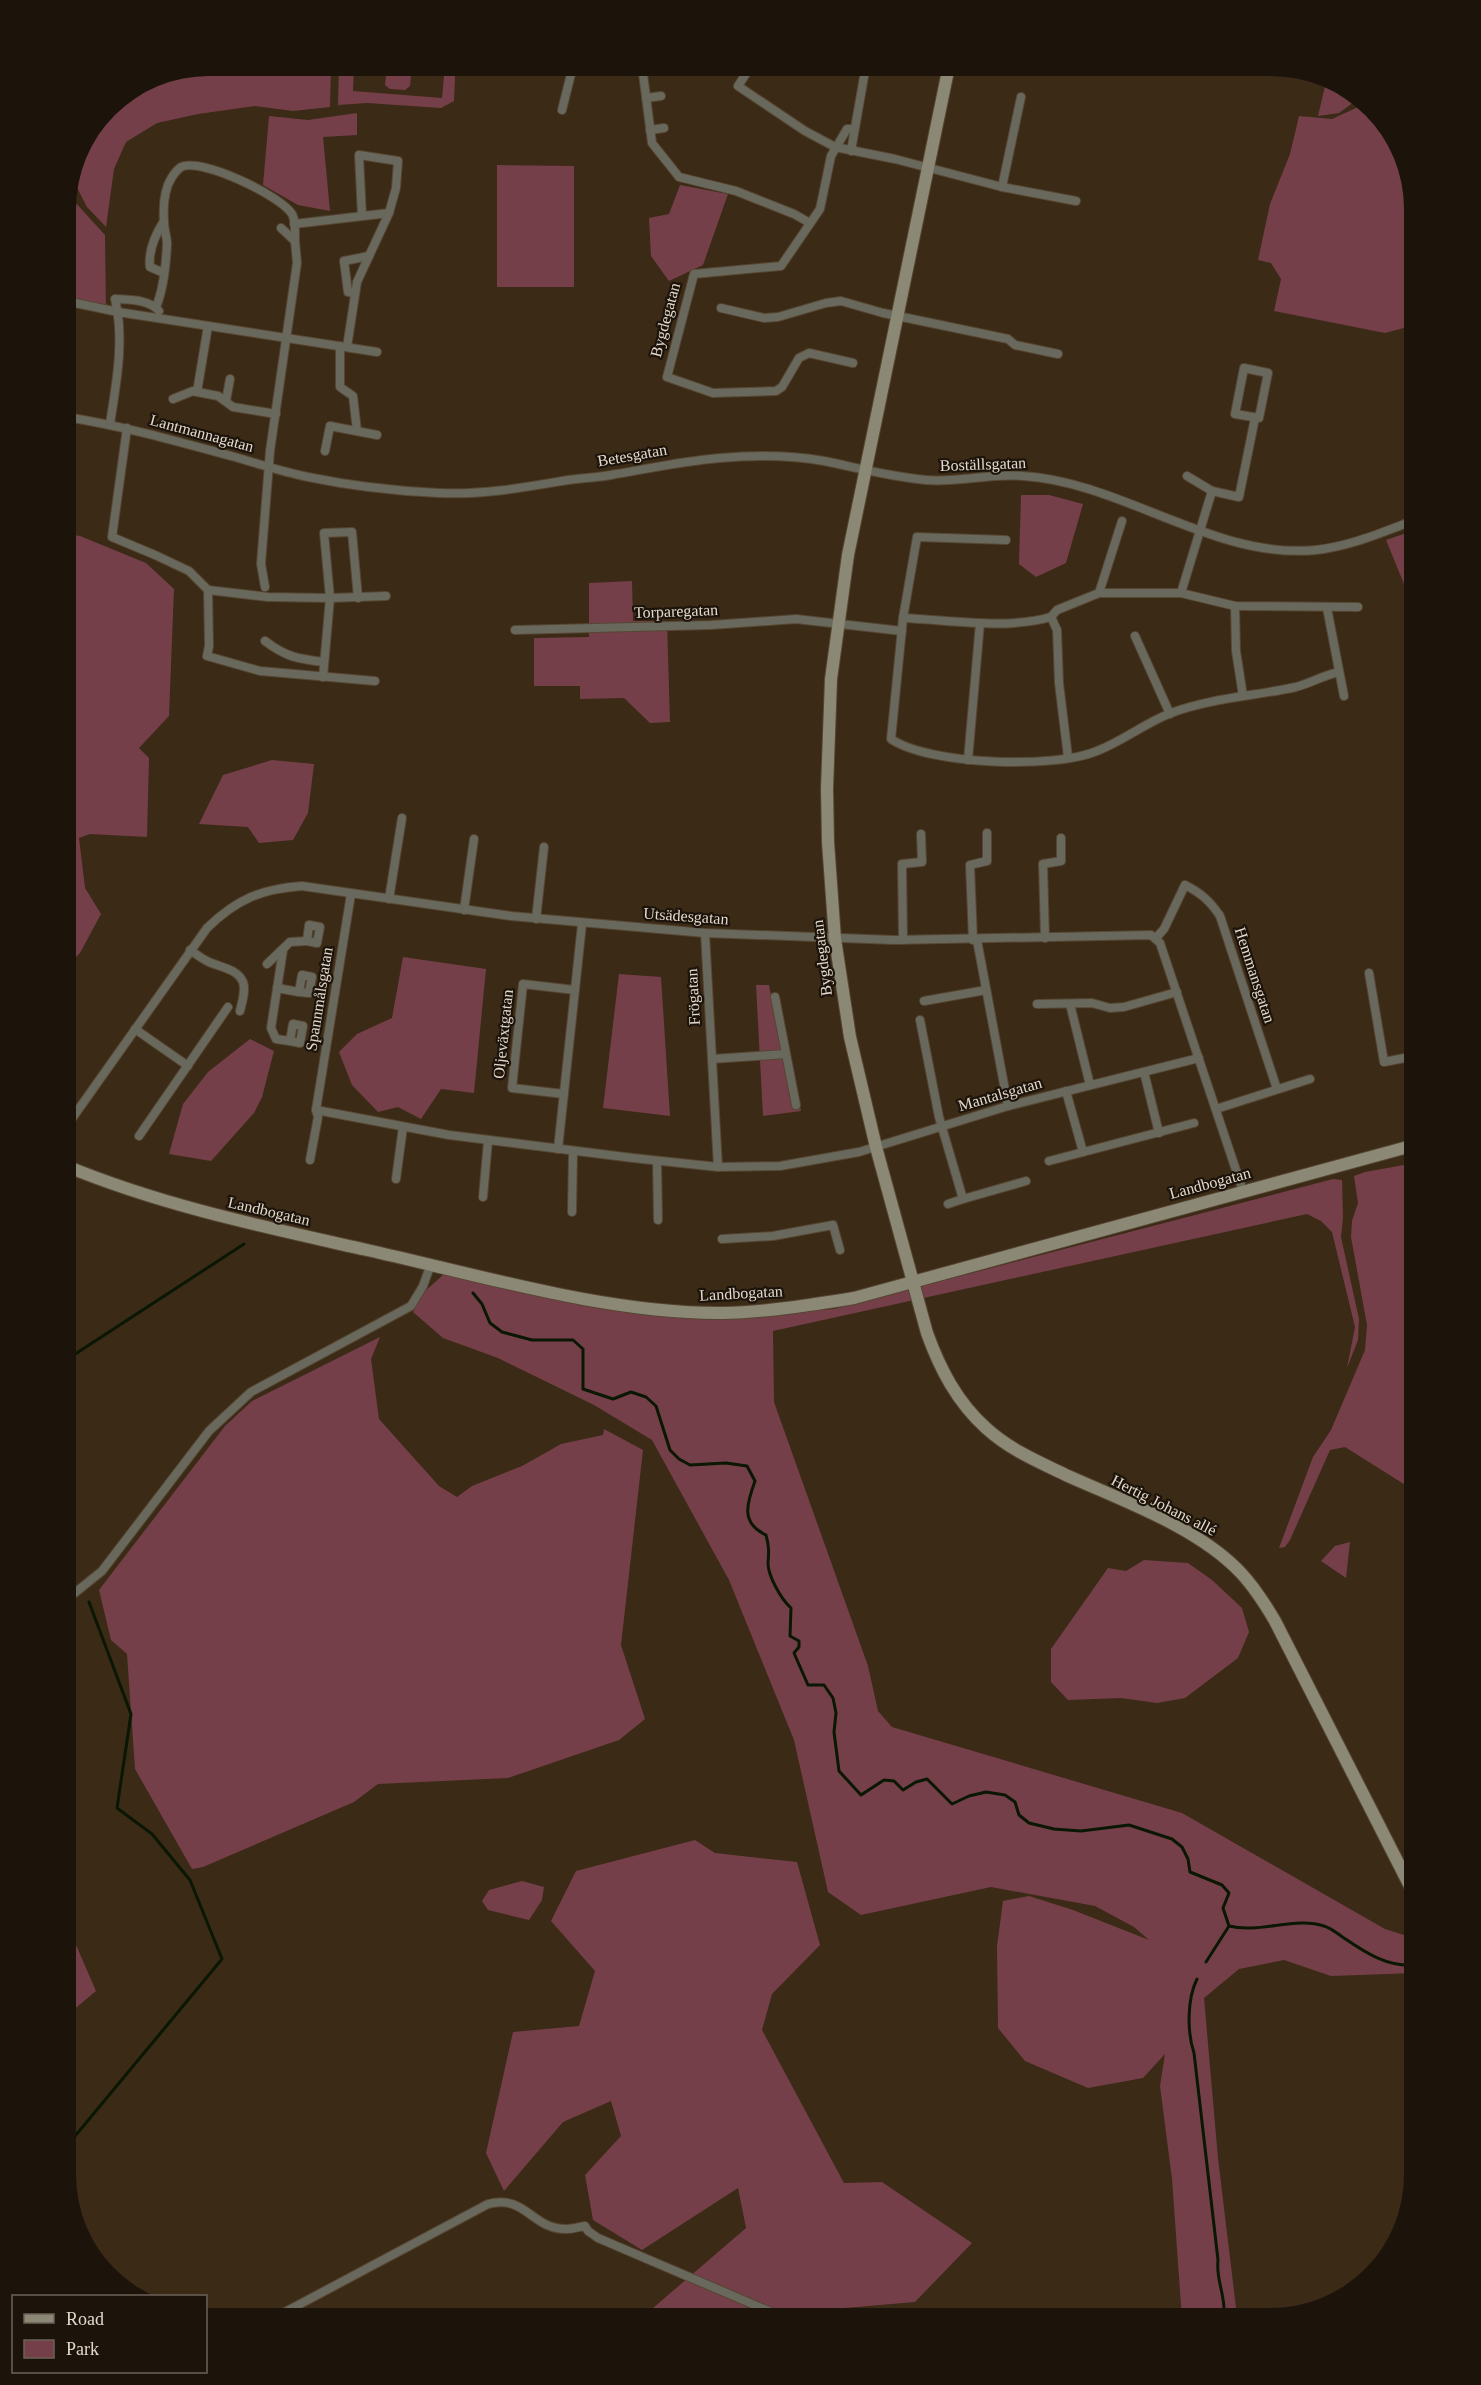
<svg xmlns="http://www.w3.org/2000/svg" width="1481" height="2385" viewBox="0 0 1481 2385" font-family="Georgia,serif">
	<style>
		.green { fill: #753f4a }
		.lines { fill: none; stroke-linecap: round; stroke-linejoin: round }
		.stream { stroke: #091703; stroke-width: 3 }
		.street-casing { stroke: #564632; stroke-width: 10 }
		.secondary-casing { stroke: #564632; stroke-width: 14 }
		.street { stroke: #69685c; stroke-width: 8 }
		.secondary { stroke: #8b8975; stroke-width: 12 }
		.labels { text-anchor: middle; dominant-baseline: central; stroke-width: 4.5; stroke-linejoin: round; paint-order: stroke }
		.street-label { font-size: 16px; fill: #e3d8cb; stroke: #1c140b }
	</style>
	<rect width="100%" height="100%" fill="#3b2a15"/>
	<g class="green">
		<polygon points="209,66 331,66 330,107 293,111 255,106 198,114 157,123 126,142 114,169 106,227 87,207 72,178 81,146 108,108 155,77"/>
		<polygon points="339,66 354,66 353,91 442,98 444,76 455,76 454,101 441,108 367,103 338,105"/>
		<polygon points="387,66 412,66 410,86 405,90 390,89 385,85"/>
		<polygon points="1326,82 1344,88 1354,102 1339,113 1318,116"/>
		<polygon points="1358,107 1361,107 1400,146 1415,209 1415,325 1385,333 1274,311 1281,279 1271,263 1258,260 1270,204 1290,154 1299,116 1332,119"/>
		<polygon points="357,113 357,135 323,137 330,211 298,205 263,185 269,116 308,120"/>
		<polygon points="497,165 574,166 574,287 497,287"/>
		<polygon points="680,185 728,194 703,265 669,281 651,256 649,218 669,214"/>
		<polygon points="73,200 105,235 106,312 66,303 66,201"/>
		<polygon points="1021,495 1049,495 1083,504 1066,563 1036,577 1019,564"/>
		<polygon points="1415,530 1415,704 1413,606 1386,540"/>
		<polygon points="66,534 80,536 146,563 174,589 169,716 139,748 149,758 147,837 90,834 79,838 85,888 101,914 80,953 66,966"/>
		<polygon points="632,581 633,621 667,621 670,722 650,723 624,698 580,699 580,686 534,686 534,638 589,637 589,583"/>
		<polygon points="272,760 314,764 308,813 293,840 259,843 248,827 199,824 223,775"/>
		<polygon points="403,957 486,969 474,1093 441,1089 421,1119 398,1107 378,1112 352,1085 339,1052 357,1034 392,1018"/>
		<polygon points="619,974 661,977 670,1116 603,1108"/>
		<polygon points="756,985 769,985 793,1108 800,1107 801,1111 763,1116"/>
		<polygon points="250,1039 274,1051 262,1097 254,1113 211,1161 169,1154 183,1104 208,1072"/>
		<polygon points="1415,1163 1415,1491 1345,1447 1330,1450 1290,1540 1285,1547 1279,1548 1313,1457 1331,1430 1365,1350 1367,1325 1351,1237 1352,1221 1358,1203 1354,1176 1365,1172"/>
		<polygon points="1333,1179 1342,1180 1343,1217 1341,1237 1359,1319 1358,1340 1347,1368 1355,1327 1332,1232 1321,1221 1307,1214 773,1331 774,1402 868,1666 878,1711 892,1727 1182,1813 1385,1929 1407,1936 1415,1955 1415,1973 1331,1976 1284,1960 1239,1969 1204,1998 1218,2158 1237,2316 1182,2319 1172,2179 1160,2086 1165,2054 1143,2078 1088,2088 1025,2061 998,2028 997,1946 1003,1901 1029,1896 1073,1910 1149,1940 1134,1927 1095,1906 991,1887 861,1915 828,1892 794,1740 729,1580 652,1440 594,1405 498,1358 443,1338 413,1312 423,1293 444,1274 567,1301 744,1315 834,1309"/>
		<polygon points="380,1337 371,1359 379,1419 439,1486 457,1497 472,1486 522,1466 561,1444 603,1435 604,1429 643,1450 621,1645 645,1719 619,1740 508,1778 378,1784 354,1802 203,1867 192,1869 135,1769 127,1654 111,1640 99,1590 225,1426 252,1401"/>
		<polygon points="1350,1542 1346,1578 1321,1561 1335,1546"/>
		<polygon points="1144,1560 1188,1563 1212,1580 1242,1608 1249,1632 1238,1658 1185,1698 1157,1703 1121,1698 1068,1700 1051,1682 1051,1649 1108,1568 1126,1571"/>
		<polygon points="695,1840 715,1853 797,1862 820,1945 772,1994 762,2030 844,2183 882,2182 972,2243 915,2302 833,2309 801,2319 631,2319 653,2308 746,2228 738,2188 642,2250 593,2220 585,2175 621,2136 611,2101 563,2122 504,2191 486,2153 513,2032 579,2026 595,1971 551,1921 576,1871"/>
		<polygon points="522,1881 544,1887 542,1900 529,1920 488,1910 482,1901 489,1890"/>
		<polygon points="66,1922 96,1991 66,2016"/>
	</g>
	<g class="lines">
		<g class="stream">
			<path d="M 473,1293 L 482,1304 L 490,1323 L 502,1332 L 532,1340 L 573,1340 L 583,1349 L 583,1389 L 613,1399 L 631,1392 L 646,1397 L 656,1406 L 670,1450 L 679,1459 L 690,1465 L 726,1463 L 747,1466 L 755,1481 C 747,1503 740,1523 766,1535 C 769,1546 769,1552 768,1563 C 768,1576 781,1599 791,1608 L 790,1636 L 799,1641 L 799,1647 L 794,1653 L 808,1685 L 824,1685 L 833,1698 L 836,1713 L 834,1732 L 839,1771 L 861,1795 L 884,1780 L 894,1781 L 903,1790 L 916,1782 L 927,1779 L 952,1804 L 969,1796 L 986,1792 L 1005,1795 L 1015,1802 L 1019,1815 L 1029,1823 L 1054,1829 L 1081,1831 L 1129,1825 L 1172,1839 L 1182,1847 L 1188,1859 L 1190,1872 L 1222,1885 L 1229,1893 L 1223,1908 L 1229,1926 C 1259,1934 1296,1916 1324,1926 C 1331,1928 1338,1934 1344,1938 C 1366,1953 1387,1967 1415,1965"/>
			<polyline points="66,1360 244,1244"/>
			<polyline points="66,1575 70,1579"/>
			<polyline points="1206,1962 1229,1926"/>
			<path d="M 1197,1979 C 1187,1999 1187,2032 1194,2053 L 1218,2260 C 1216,2278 1223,2289 1224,2308"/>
			<polyline points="66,2147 222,1959 190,1880 152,1834 117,1808 131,1714 89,1602"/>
		</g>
		<g class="street-casing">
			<g id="street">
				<polyline points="642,66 652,143 679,177 736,191 794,214 810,223"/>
				<polyline points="751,66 738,86 805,131 835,147 895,159 1002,187 1076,201"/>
				<polyline points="843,66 865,71 851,151"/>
				<polyline points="646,98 661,96"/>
				<polyline points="562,110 573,66"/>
				<polyline points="650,130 664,128"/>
				<polyline points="1002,187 1021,97"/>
				<polyline points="294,224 389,213 396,188 398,161 359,155 362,216"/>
				<path d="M 164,273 L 150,267 C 148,250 155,235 164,221"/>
				<polyline points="354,293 348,292 344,261 369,256"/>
				<polyline points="66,301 118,312 377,352"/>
				<path d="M 156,307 C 164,288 166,265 167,244 C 167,237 164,229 164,222 C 163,207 164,189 172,177 C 174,174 178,169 181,167 C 201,157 281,196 292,214 C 296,221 295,233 295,241"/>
				<polyline points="721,308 764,318 778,317 826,303 841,301 883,313 1008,339 1015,345 1058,354"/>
				<polyline points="340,346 340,387 353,396 357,431"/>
				<polyline points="347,347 357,282 389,213"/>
				<polyline points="66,363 66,357"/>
				<polyline points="853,363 809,353 799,358 782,387 776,391 713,393 667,377 694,274 781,266 820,209 831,156 847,129 854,129"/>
				<polygon points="1244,368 1268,373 1259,418 1235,414"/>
				<polyline points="197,392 218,396 233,407 276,414"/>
				<polyline points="173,399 193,391 197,392 208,326"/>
				<polyline points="226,401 230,379"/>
				<path d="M 66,417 C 124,426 179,442 235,457 C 259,464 283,472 308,477 C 351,486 395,491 439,493 C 481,495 521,488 562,481 C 578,478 595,478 611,475 C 647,469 683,461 720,458 C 754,455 790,455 824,461 C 858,468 891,477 926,480 C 958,483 990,473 1023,476 C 1123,482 1214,560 1316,550 C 1351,546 1383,532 1415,520"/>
				<path d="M 110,424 C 116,384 125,340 115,299 C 129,300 149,299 159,311"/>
				<polyline points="127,428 112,537 155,555 189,571 208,590 268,597 330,598 386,596"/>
				<polyline points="325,451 330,426 377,435"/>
				<polyline points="1187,476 1212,491"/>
				<path d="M 1006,540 L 917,537 L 903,618 L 891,739 C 929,765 1055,769 1097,751 C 1123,741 1145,723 1171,713 C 1211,698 1255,696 1296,687 C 1311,683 1324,675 1339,672"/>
				<polyline points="265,587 261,564 270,451 297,263 295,241 281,228"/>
				<polyline points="208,590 209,646 207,656 260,671 375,681"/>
				<polyline points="1099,593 1122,521"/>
				<polyline points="1181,593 1212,491 1239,497 1255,418"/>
				<polyline points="1235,606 1236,651 1243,696"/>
				<polyline points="1327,608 1344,696"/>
				<polyline points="1051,617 1057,610 1099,593 1181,593 1235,606 1358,607"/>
				<polyline points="1051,617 1057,630 1059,683 1068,757"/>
				<path d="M 903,618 C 951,620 1004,630 1051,617"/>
				<polyline points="515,630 711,625 796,619 902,631"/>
				<polyline points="1135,636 1170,714"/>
				<path d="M 265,641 C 286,657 298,659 324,662"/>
				<polyline points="323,677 330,598 324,533 352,532 358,598"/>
				<polyline points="968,760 980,623"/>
				<polyline points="389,899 402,818"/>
				<polyline points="464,910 474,839"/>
				<polyline points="536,919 544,847"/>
				<polygon points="309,925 320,927 317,943 307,941"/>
				<polyline points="705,933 718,1167"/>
				<polyline points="1045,938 1043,864 1061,861 1061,838"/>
				<path d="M 1156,938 L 1164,929 L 1185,885 C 1201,893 1210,901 1220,916 L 1277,1089"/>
				<polyline points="903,940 902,864 922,862 921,834"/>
				<polyline points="973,940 970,865 987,861 987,833"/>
				<polyline points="977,940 1008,1106"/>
				<path d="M 190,950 C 196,954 201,958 207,961 C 218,967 237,968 243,982 C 246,991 242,1002 240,1011"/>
				<polyline points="283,950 271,1028 276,1039 290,1041"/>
				<polyline points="267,964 290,942 307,941"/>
				<polyline points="1369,973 1384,1062 1415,1056"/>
				<polygon points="302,975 312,977 309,993 299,992"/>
				<polyline points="277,988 299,992"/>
				<polyline points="775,997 796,1105"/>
				<polyline points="924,1001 986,990"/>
				<polyline points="1037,1004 1092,1003 1110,1008 1124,1007 1177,992"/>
				<polyline points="1070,1004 1090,1085"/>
				<polyline points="920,1020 939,1117 963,1199 948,1204"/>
				<polygon points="293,1024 303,1026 300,1043 290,1041"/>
				<polyline points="135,1029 188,1066"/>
				<polyline points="712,1059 786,1054"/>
				<polyline points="1144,1072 1159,1133"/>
				<polyline points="1066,1091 1083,1152"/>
				<polyline points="564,1094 512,1088 523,984 575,990"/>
				<polyline points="1216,1109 1310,1079"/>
				<polyline points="316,1110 449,1135 633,1158 718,1167 780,1166 859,1152 1008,1106 1199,1058"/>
				<path d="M 66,1127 L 207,928 C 237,899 261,889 302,886 L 511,916 L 705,933 L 894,940 L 1151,935 L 1160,943 L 1243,1191"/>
				<polyline points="139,1136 228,1007"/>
				<polyline points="558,1149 582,924"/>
				<polyline points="310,1160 318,1117 316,1110 351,894"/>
				<polyline points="657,1161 658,1220"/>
				<polyline points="1049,1161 1194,1123"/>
				<polyline points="396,1179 403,1127"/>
				<polyline points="483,1197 488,1141"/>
				<polyline points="963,1199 1026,1181"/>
				<polyline points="572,1212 573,1151"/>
				<polyline points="722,1239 773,1236 833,1225 840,1250"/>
				<polyline points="66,1600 102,1571 209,1431 251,1392 411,1306 423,1286 431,1264"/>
				<path d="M 272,2319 L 488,2204 C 526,2194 532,2230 567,2229 C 572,2229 579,2227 585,2226 L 588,2231 L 598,2238 L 771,2312 L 788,2316 L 866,2316 L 869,2319"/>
			</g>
		</g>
		<g class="secondary-casing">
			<g id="secondary">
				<path d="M 949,66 L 848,555 L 831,679 L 827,789 L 828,842 L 835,939 L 850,1037 L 876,1147 L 927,1333 C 940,1369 957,1402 986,1428 C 1010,1450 1039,1462 1068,1476 C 1124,1501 1199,1528 1241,1573 C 1255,1588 1265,1604 1275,1621 L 1415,1896"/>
				<path d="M 66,1166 C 163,1206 265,1227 367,1250 C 480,1275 607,1314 723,1313 C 767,1312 811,1305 854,1298 L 1415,1145"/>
			</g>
		</g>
		<use href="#street" class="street"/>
		<use href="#secondary" class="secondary"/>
	</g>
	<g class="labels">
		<g class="street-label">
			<text transform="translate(665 320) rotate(-75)">Bygdegatan</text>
			<text transform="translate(202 433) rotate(15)">Lantmannagatan</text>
			<text transform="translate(632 455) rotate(-10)">Betesgatan</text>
			<text transform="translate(983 464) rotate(-2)">Boställsgatan</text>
			<text transform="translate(676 611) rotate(-2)">Torparegatan</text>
			<text transform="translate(686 916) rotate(4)">Utsädesgatan</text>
			<text transform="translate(822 958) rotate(-97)">Bygdegatan</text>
			<text transform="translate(1255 975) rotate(72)">Hemmansgatan</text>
			<text transform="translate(693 997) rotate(-93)">Frögatan</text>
			<text transform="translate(319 999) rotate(-81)">Spannmålsgatan</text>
			<text transform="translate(503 1034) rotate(-84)">Oljeväxtgatan</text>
			<text transform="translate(1000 1094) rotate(-16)">Mantalsgatan</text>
			<text transform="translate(1210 1183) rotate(-15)">Landbogatan</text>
			<text transform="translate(269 1211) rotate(13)">Landbogatan</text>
			<text transform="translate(741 1293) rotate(-3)">Landbogatan</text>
			<text transform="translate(1164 1505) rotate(27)">Hertig Johans allé</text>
		</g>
	</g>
	<path d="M0 0H1481V2385H0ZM209 76H1271A133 133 0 0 1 1404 209V2175A133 133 0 0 1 1271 2308H209A133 133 0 0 1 76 2175V209A133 133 0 0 1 209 76Z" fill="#1c140b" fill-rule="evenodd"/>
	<rect x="12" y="2295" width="195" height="78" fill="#1c140b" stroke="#6c6258" stroke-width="1.5"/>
	<rect x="24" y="2314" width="30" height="9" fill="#8b8975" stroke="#6c6258" stroke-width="1.5"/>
	<text x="66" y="2325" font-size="18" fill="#e3d8cb">Road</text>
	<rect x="24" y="2340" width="30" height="18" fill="#753f4a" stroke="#6c6258" stroke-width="1.5"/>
	<text x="66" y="2355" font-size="18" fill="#e3d8cb">Park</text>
</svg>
